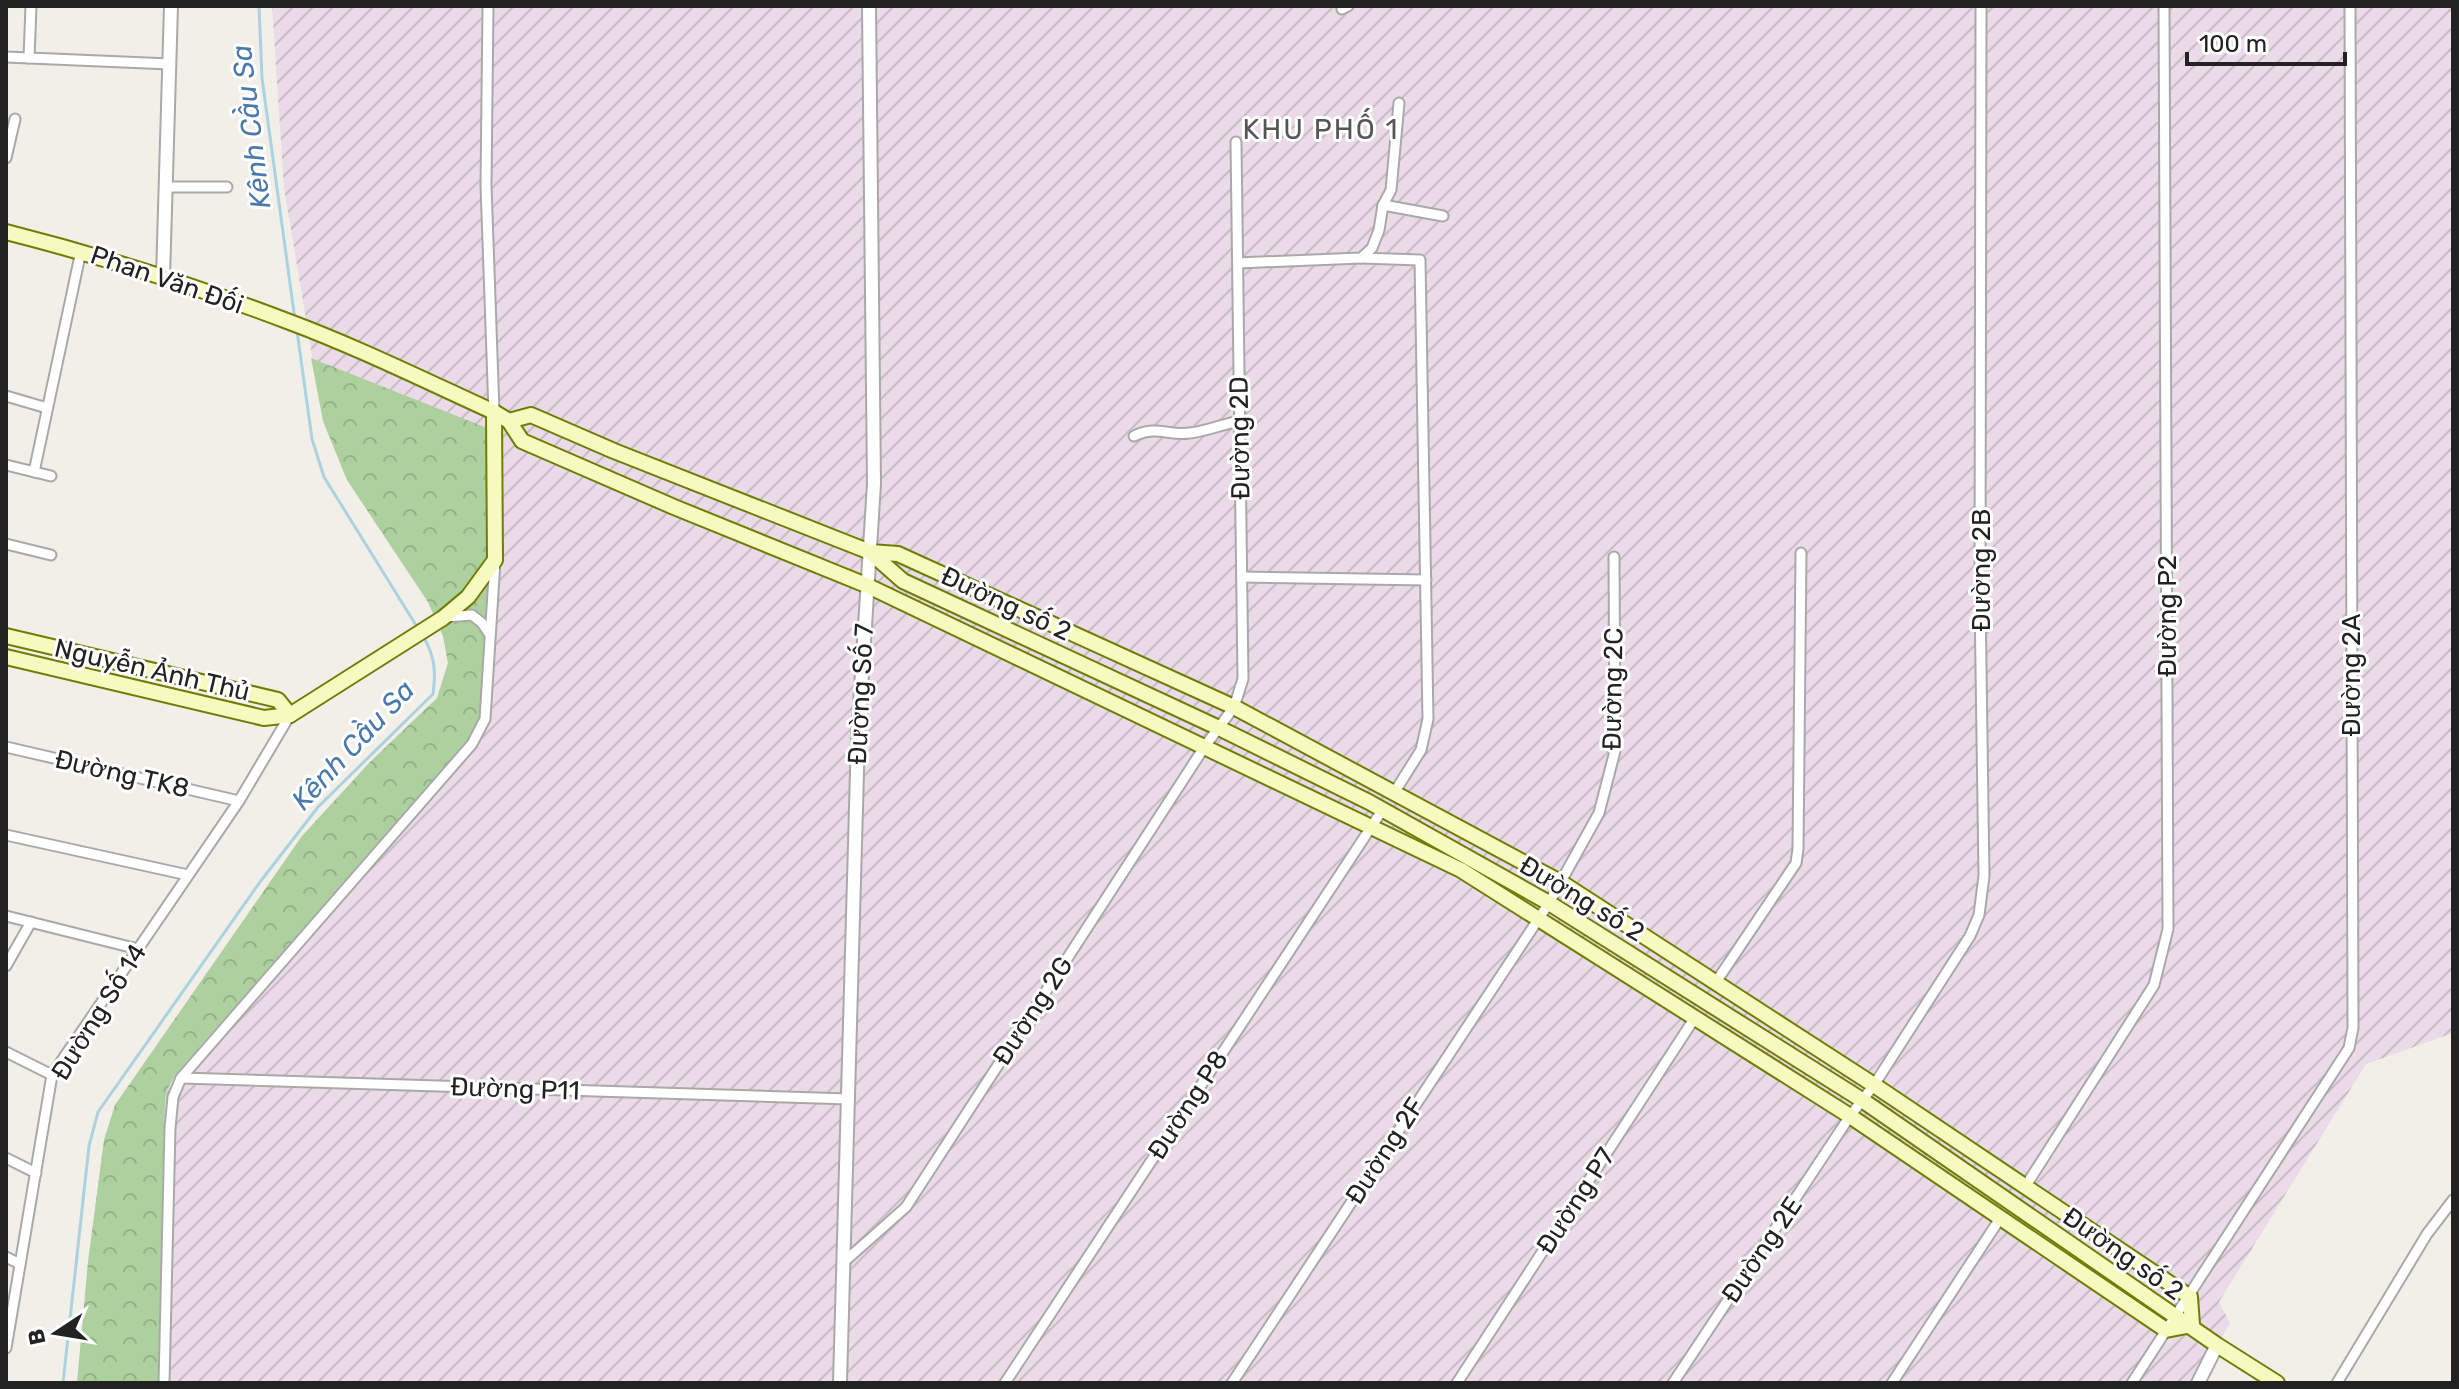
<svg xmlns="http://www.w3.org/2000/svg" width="2459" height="1389" viewBox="0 0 2459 1389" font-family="Rubik,sans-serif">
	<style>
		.industrial { fill: url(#industrial-furrows) }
		.forest { fill: url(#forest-crowns) }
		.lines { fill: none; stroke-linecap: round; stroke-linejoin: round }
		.stream { stroke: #aad3df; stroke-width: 3 }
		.minor-casing { stroke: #a9a9a9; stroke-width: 13 }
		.tertiary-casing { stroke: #a9a9a9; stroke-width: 16 }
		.secondary-casing { stroke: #707d05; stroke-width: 18 }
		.minor { stroke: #fff; stroke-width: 9 }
		.tertiary { stroke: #fff; stroke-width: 12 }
		.secondary { stroke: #f7fabf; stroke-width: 14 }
		.labels { text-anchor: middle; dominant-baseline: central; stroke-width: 6; stroke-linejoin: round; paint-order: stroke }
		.street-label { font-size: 26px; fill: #222; stroke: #fff }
		.water-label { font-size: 28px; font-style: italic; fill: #4a7aab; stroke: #fff }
		.neighbourhood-label { font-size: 28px; letter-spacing: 2px; fill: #555; stroke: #fff }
	</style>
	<defs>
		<pattern id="industrial-furrows" width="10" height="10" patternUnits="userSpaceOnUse" patternTransform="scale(2)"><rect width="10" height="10" fill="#ebdbe8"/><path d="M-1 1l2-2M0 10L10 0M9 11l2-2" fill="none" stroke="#c9bcc7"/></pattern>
		<pattern id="forest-crowns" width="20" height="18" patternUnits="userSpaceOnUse" patternTransform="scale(2)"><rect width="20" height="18" fill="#add19e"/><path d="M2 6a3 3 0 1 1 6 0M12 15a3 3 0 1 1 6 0" fill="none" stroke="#95b388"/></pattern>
	</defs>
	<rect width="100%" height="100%" fill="#f2efe9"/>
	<polygon class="industrial" points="272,6 2453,6 2453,1033 2366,1064 2219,1302 2230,1323 2195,1383 77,1383 88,1262 104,1140 115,1105 302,836 370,762 437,698 448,663 443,636 428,602 347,480 323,421 284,188"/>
	<polygon class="forest" points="311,358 492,430 484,708 470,737 175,1075 166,1092 164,1119 158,1383 77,1383 88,1262 104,1140 115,1105 302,836 370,762 437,698 448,663 443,636 428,602 347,480 323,421"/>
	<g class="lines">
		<g class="stream">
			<polyline points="259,6 262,78 295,320"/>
			<polyline points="297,331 312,439 324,477 419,630"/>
			<path d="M 63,1383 L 89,1146 L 98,1112 L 260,882 L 318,807 L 433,694 C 436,672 435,656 423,636"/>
		</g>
		<g class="minor-casing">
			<g id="minor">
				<polyline points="488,6 486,185 494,412"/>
				<polyline points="1342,9 1348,6"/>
				<polyline points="6,57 170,64"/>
				<polyline points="29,58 31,6"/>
				<polyline points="6,158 15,119"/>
				<polyline points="166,187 227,187"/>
				<polyline points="1383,205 1443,216"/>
				<polyline points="1361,258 1420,260 1428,719 1421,750 1394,793"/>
				<polyline points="1238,263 1361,258 1372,248 1379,230 1383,205 1391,190 1399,103"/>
				<polyline points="6,396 47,408"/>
				<path d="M 1134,436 C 1157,425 1168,436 1190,433 C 1207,431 1223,424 1240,421"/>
				<polyline points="6,465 51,476"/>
				<polyline points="34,472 81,251"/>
				<polyline points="6,544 51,555"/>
				<polyline points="1242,577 1426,580"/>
				<polyline points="446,617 472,615 482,623 490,635"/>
				<polyline points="6,747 239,801"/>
				<polyline points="6,835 188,875"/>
				<polyline points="6,916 138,949"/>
				<polyline points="6,966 31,922"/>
				<polyline points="1716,982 1796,863 1798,849 1801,553"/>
				<polyline points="6,1052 52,1075"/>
				<polyline points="181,1078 849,1099"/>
				<polyline points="6,1158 36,1173"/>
				<polyline points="2025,1187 2154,985 2168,929 2164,6"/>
				<polyline points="6,1257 20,1264"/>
				<polyline points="845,1261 906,1207 1205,746 1234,707 1243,679 1236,142"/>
				<polyline points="6,1348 52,1075 239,801 290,715"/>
				<polyline points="164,1383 170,1128 173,1097 181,1078 472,744 485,719 495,561"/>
				<polyline points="1005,1383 1383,809"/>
				<polyline points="1232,1383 1549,903 1599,813 1615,751 1614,557"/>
				<polyline points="1457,1383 1694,1019"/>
				<polyline points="1673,1383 1850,1116 1874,1085 1970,936 1979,915 1984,876 1980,598 1981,6"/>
				<polyline points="1892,1383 2001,1217"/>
				<polyline points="2132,1383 2349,1048 2353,1028 2350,6"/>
				<polyline points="2337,1383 2427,1234 2453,1200"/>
			</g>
		</g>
		<g class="tertiary-casing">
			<g id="tertiary">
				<polyline points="163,277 171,6"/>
				<polyline points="840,1383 858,736 874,484 869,6"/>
				<polyline points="2198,1383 2217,1345"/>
			</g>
		</g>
		<g class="secondary-casing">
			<g id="secondary">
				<path d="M 6,232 C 101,256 195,286 287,321 C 357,347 426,381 494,412 L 509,421 L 522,441 L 674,507 L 866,585 L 1461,870 L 1850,1116 L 2166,1330 L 2192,1325"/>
				<polyline points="509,421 531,415 614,451 870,552 898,554 1234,707 1562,883 1874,1085 2190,1297 2192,1325"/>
				<polyline points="870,552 903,581 1219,728 1369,802 1549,903 1862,1100 2217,1345 2277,1383"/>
				<polyline points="6,636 278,700 290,715"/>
				<polyline points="6,657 264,718 290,715 443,618 468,597 495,560 494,412"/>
			</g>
		</g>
		<use href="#minor" class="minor"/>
		<use href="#tertiary" class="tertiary"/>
		<use href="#secondary" class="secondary"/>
	</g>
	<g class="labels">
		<g class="street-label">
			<text transform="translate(167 280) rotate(19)">Phan Văn Đối</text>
			<text transform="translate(1240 438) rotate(-91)">Đường 2D</text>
			<text transform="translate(1981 570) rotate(-90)">Đường 2B</text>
			<text transform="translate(1006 604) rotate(25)">Đường số 2</text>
			<text transform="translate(2167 616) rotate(-90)">Đường P2</text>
			<text transform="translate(152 670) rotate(13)">Nguyễn Ảnh Thủ</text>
			<text transform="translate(2351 675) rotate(-90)">Đường 2A</text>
			<text transform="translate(1613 689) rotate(-89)">Đường 2C</text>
			<text transform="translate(861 694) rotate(-87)">Đường Số 7</text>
			<text transform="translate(122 774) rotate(13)">Đường TK8</text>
			<text transform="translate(1582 899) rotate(31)">Đường số 2</text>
			<text transform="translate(1033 1011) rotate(-57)">Đường 2G</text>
			<text transform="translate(99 1012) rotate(-58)">Đường Số 14</text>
			<text transform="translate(515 1089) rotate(2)">Đường P11</text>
			<text transform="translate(1188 1105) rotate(-57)">Đường P8</text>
			<text transform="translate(1385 1151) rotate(-57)">Đường 2F</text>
			<text transform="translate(1576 1201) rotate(-57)">Đường P7</text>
			<text transform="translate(1762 1250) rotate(-56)">Đường 2E</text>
			<text transform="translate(2123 1254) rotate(35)">Đường số 2</text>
		</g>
		<g class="water-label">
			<text transform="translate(251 127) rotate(-97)">Kênh Cầu Sa</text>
			<text transform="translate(353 745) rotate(-47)">Kênh Cầu Sa</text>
		</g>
		<g class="neighbourhood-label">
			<text x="1321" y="129">KHU PHỐ 1</text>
		</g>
	</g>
	<rect width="2459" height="1389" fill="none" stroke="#222222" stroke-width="16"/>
	<g transform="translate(56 1333) rotate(258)" stroke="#ffffff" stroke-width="6" paint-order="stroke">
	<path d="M0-6L14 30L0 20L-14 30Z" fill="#222222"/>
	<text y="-12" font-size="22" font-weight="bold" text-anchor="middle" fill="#222222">B</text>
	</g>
	<path d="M2187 52v12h158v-12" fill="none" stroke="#222222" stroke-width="4"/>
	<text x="2199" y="52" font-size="24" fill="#222222" stroke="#ffffff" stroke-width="6" paint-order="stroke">100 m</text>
</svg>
